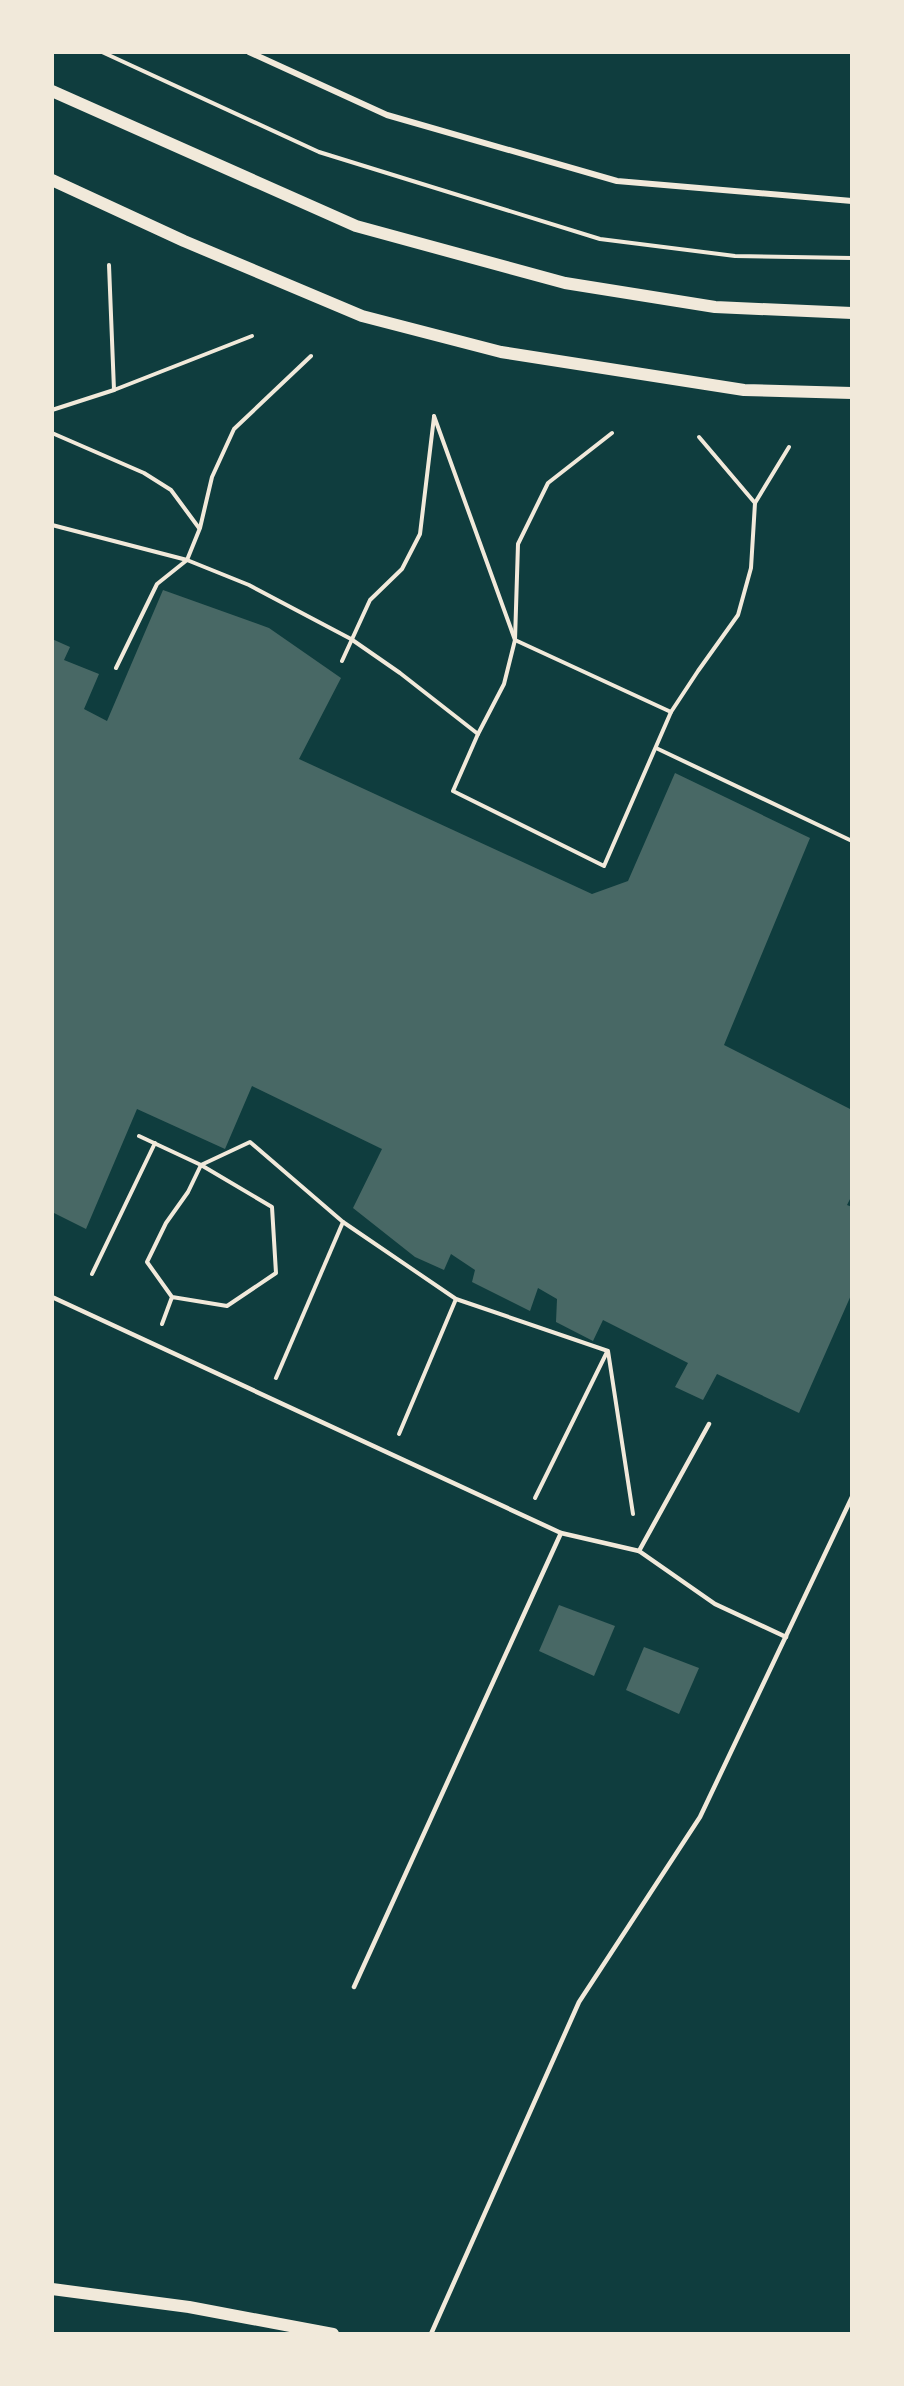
<svg xmlns="http://www.w3.org/2000/svg" width="904" height="2386" viewBox="0 0 904 2386" font-family="Raleway,sans-serif">
	<style>
		.building { fill: #486865 }
		.lines { fill: none; stroke-linecap: round; stroke-linejoin: round }
		.path { stroke: #f1e9da; stroke-width: 4 }
		.service { stroke: #f1e9da; stroke-width: 4.5 }
		.minor { stroke: #f1e9da; stroke-width: 6 }
		.secondary { stroke: #f1e9da; stroke-width: 12 }
	</style>
	<rect width="100%" height="100%" fill="#0f3d3e"/>
	<g class="building">
		<polygon points="163,590 269,628 341,678 299,759 592,894 628,881 675,773 810,838 724,1045 852,1110 852,1195 847,1205 852,1207 852,1293 799,1413 717,1374 703,1400 675,1387 688,1363 603,1320 593,1341 556,1322 557,1299 538,1288 530,1311 472,1282 475,1270 451,1254 444,1270 415,1257 353,1208 382,1149 252,1086 225,1149 137,1109 86,1229 52,1212 52,639 70,647 64,660 99,674 84,709 107,721"/>
		<polygon points="559,1605 615,1626 594,1676 539,1651"/>
		<polygon points="644,1647 699,1668 679,1714 626,1690"/>
	</g>
	<g class="lines">
		<g class="path">
			<polyline points="102,52 319,152 600,239 735,256 852,258"/>
			<polyline points="109,265 114,390"/>
			<polyline points="52,410 114,390 252,336"/>
			<polyline points="434,416 515,640 671,712"/>
			<polyline points="52,433 144,473 171,490 199,528"/>
			<polyline points="612,433 548,483 518,544 515,640 504,684 478,734 453,791 604,866 671,712 698,671 738,615 751,568 755,503 789,447"/>
			<polyline points="699,437 755,503"/>
			<polyline points="52,525 187,560 249,585 351,639 400,673 478,734"/>
			<polyline points="342,661 370,600 402,569 420,534 434,417"/>
			<polyline points="116,668 157,584 187,560 200,528 212,477 234,429 311,356"/>
			<polyline points="656,748 852,841"/>
			<polyline points="139,1136 201,1165 250,1142 343,1222 456,1299 608,1351 633,1514"/>
			<polyline points="92,1274 155,1143"/>
			<polyline points="162,1324 172,1297 147,1262 166,1223 188,1192 201,1165 272,1207 276,1273 227,1306 172,1297"/>
			<polyline points="276,1378 343,1222"/>
			<polyline points="399,1434 456,1299"/>
			<polyline points="535,1498 607,1352"/>
		</g>
		<g class="service">
			<polyline points="52,1297 561,1533 639,1551 715,1604 786,1637"/>
			<polyline points="639,1551 709,1424"/>
			<polyline points="354,1987 561,1533"/>
			<polyline points="431,2334 579,2002 700,1817 852,1497"/>
		</g>
		<polyline class="minor" points="249,52 387,115 617,181 852,201"/>
		<g class="secondary">
			<polyline points="52,91 356,226 565,283 715,307 852,313"/>
			<polyline points="52,180 184,241 362,316 501,352 744,390 852,393"/>
			<polyline points="52,2289 189,2307 333,2334"/>
		</g>
	</g>
	<rect width="904" height="2386" fill="none" stroke="#f1e9da" stroke-width="108"/>
</svg>
